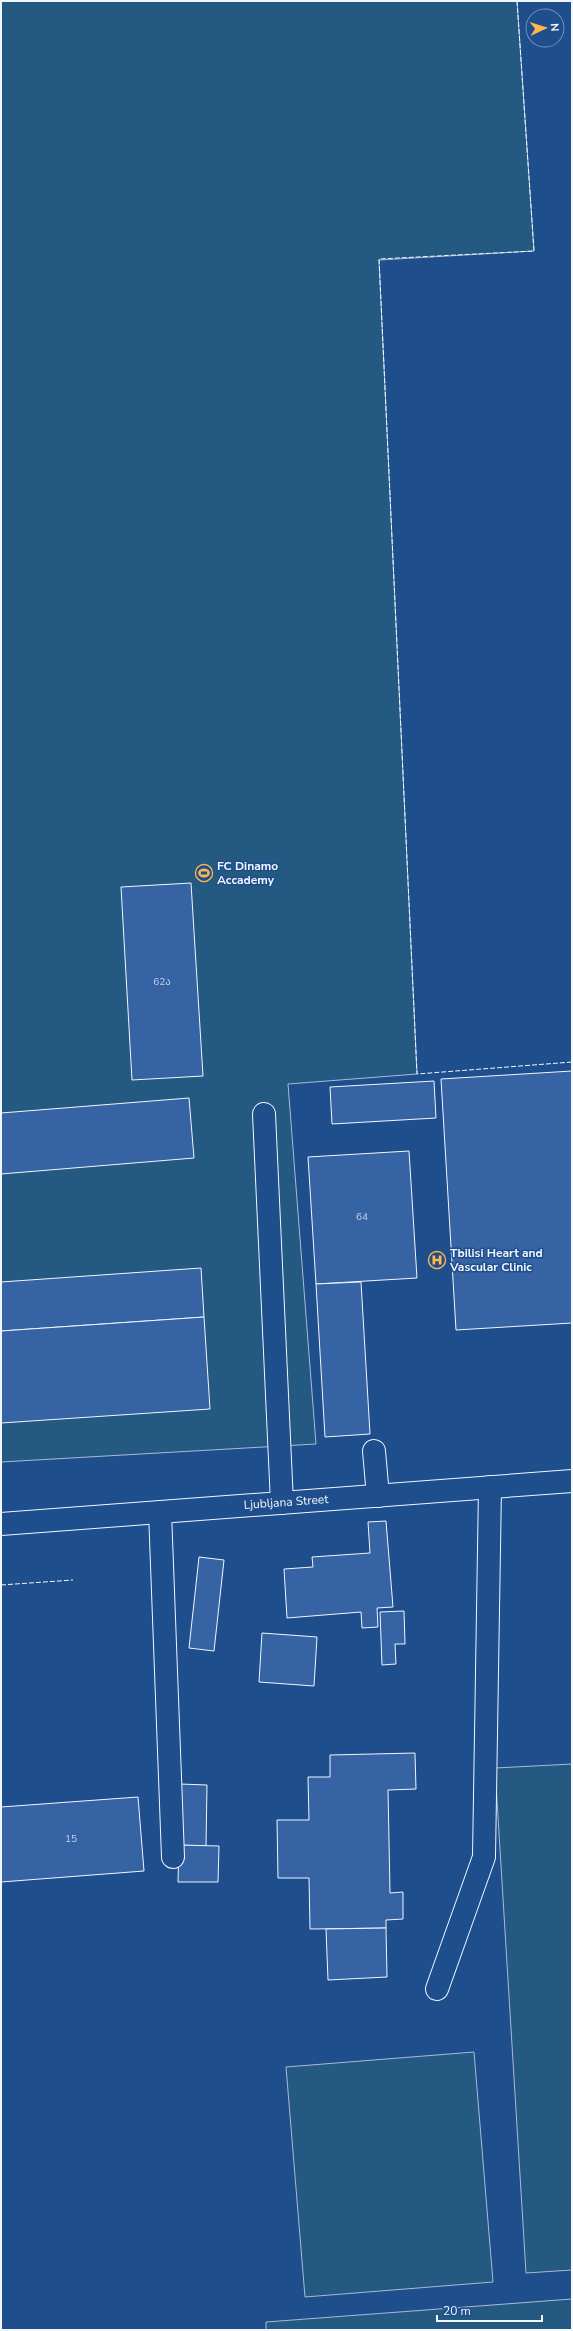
<svg xmlns="http://www.w3.org/2000/svg" width="573" height="2331" viewBox="0 0 573 2331" font-family="'Nunito Sans','Noto Sans Georgian',sans-serif">
	<style>
		.green { fill: #245a82; stroke: #a8bbd7 }
		.building { fill: #3563a3; stroke: #f2f6ff }
		.lines { fill: none; stroke-linecap: round; stroke-linejoin: round }
		.minor-casing { stroke: #f2f6ff; stroke-width: 24 }
		.minor { stroke: #1f4e8c; stroke-width: 22 }
		.fence { stroke: #f2f6ff; stroke-width: 1; stroke-dasharray: 5 2; stroke-linecap: butt }
		.labels { text-anchor: middle; dominant-baseline: central; stroke-width: 3; stroke-linejoin: round; paint-order: stroke }
		.number-label { font-size: 10px; fill: #c3d1e8 }
		.poi-label { font-size: 12px; font-weight: bold; fill: #f2f6ff; stroke: #1f4e8c; text-anchor: start }
		.street-label { font-size: 12px; fill: #f2f6ff; stroke: #1f4e8c }
	</style>
	<rect width="100%" height="100%" fill="#1f4e8c"/>
	<g class="green">
		<polygon points="1,1 517,1 534,251 379,260 417,1074 288,1084 316,1444 1,1462"/>
		<polygon points="572,1764 572,2270 526,2273 495,1768"/>
		<polygon points="474,2052 493,2282 305,2297 286,2067"/>
		<polygon points="572,2299 572,2330 266,2330 266,2322"/>
	</g>
	<g class="building">
		<polygon points="191,883 203,1076 132,1080 121,887"/>
		<polygon points="572,1071 572,1323 456,1330 441,1079"/>
		<polygon points="434,1081 436,1118 332,1124 330,1087"/>
		<polygon points="189,1098 194,1158 1,1174 1,1113"/>
		<polygon points="409,1151 417,1278 316,1284 308,1157"/>
		<polygon points="201,1268 204,1317 1,1331 1,1282"/>
		<polygon points="361,1282 370,1434 325,1437 316,1284"/>
		<polygon points="204,1317 210,1409 1,1423 1,1331"/>
		<polygon points="386,1521 393,1607 377,1608 378,1627 362,1628 361,1612 287,1618 284,1569 313,1567 312,1557 370,1553 368,1522"/>
		<polygon points="199,1557 224,1560 214,1651 189,1648"/>
		<polygon points="404,1611 405,1644 395,1644 396,1664 382,1665 380,1612"/>
		<polygon points="262,1633 317,1637 314,1686 259,1682"/>
		<polygon points="415,1753 416,1789 388,1790 390,1893 403,1892 403,1919 386,1920 386,1928 310,1929 309,1878 278,1878 277,1820 309,1820 308,1777 330,1777 330,1755"/>
		<polygon points="180,1784 207,1785 206,1846 179,1845"/>
		<polygon points="138,1797 144,1871 1,1882 1,1807"/>
		<polygon points="179,1845 219,1846 218,1882 178,1882"/>
		<polygon points="386,1928 387,1977 328,1980 326,1929"/>
	</g>
	<g class="lines">
		<g class="minor-casing">
			<g id="minor">
				<polyline points="264,1114 282,1503"/>
				<polyline points="374,1451 378,1496"/>
				<polyline points="160,1512 173,1857"/>
				<polyline points="1,1524 572,1481"/>
				<polyline points="437,1989 484,1857 490,1487"/>
			</g>
		</g>
		<use href="#minor" class="minor"/>
		<g class="fence">
			<polyline points="517,1 534,251 379,259 417,1074 572,1062"/>
			<polyline points="1,1585 73,1580"/>
		</g>
	</g>
	<defs>
		<g id="stadium-ring" transform="scale(0.9)"><circle r="9.5" fill="#1f4e8c" stroke="#ffb74d" stroke-width="1.5"/><path d="M0-5a6.5 5 0 1 0 0 10a6.5 5 0 1 0 0-10ZM-3.5-1.8h7v3.6h-7Z" fill="#ffb74d"/></g>
		<g id="hospital-ring" transform="scale(0.9)"><circle r="9.5" fill="#1f4e8c" stroke="#ffb74d" stroke-width="1.5"/><path d="M-5-5h3v3.5h4V-5h3V5h-3V1.5h-4V5h-3Z" fill="#ffb74d"/></g>
	</defs>
	<g fill-rule="evenodd">
		<use href="#stadium-ring" x="204" y="873"/>
		<use href="#hospital-ring" x="437" y="1260"/>
	</g>
	<g class="labels">
		<g class="number-label">
			<text x="162" y="982">62ა</text>
			<text x="362" y="1217">64</text>
			<text x="71" y="1839">15</text>
		</g>
		<g class="poi-label">
			<text x="217" y="866">FC Dinamo<tspan x="217" dy="14">Accademy</tspan></text>
			<text x="450" y="1253">Tbilisi Heart and<tspan x="450" dy="14">Vascular Clinic</tspan></text>
		</g>
		<g class="street-label">
			<text transform="translate(286 1502) rotate(-4)">Ljubljana Street</text>
		</g>
	</g>
	<rect width="573" height="2331" fill="none" stroke="#f2f6ff" stroke-width="4"/>
	<g transform="translate(545 28) rotate(86)"><circle r="19" fill="#1f4e8c" stroke="#7391ba"/>
	<path d="M0-3L7 15L0 10L-7 15Z" fill="#ffb74d"/>
	<text y="-6" font-size="11" font-weight="bold" text-anchor="middle" fill="#f2f6ff">N</text>
	</g>
	<path d="M437 2315v6h105v-6" fill="none" stroke="#f2f6ff" stroke-width="2"/>
	<text x="443" y="2315" font-size="12" fill="#f2f6ff" stroke="#1f4e8c" stroke-width="3" paint-order="stroke">20 m</text>
</svg>
